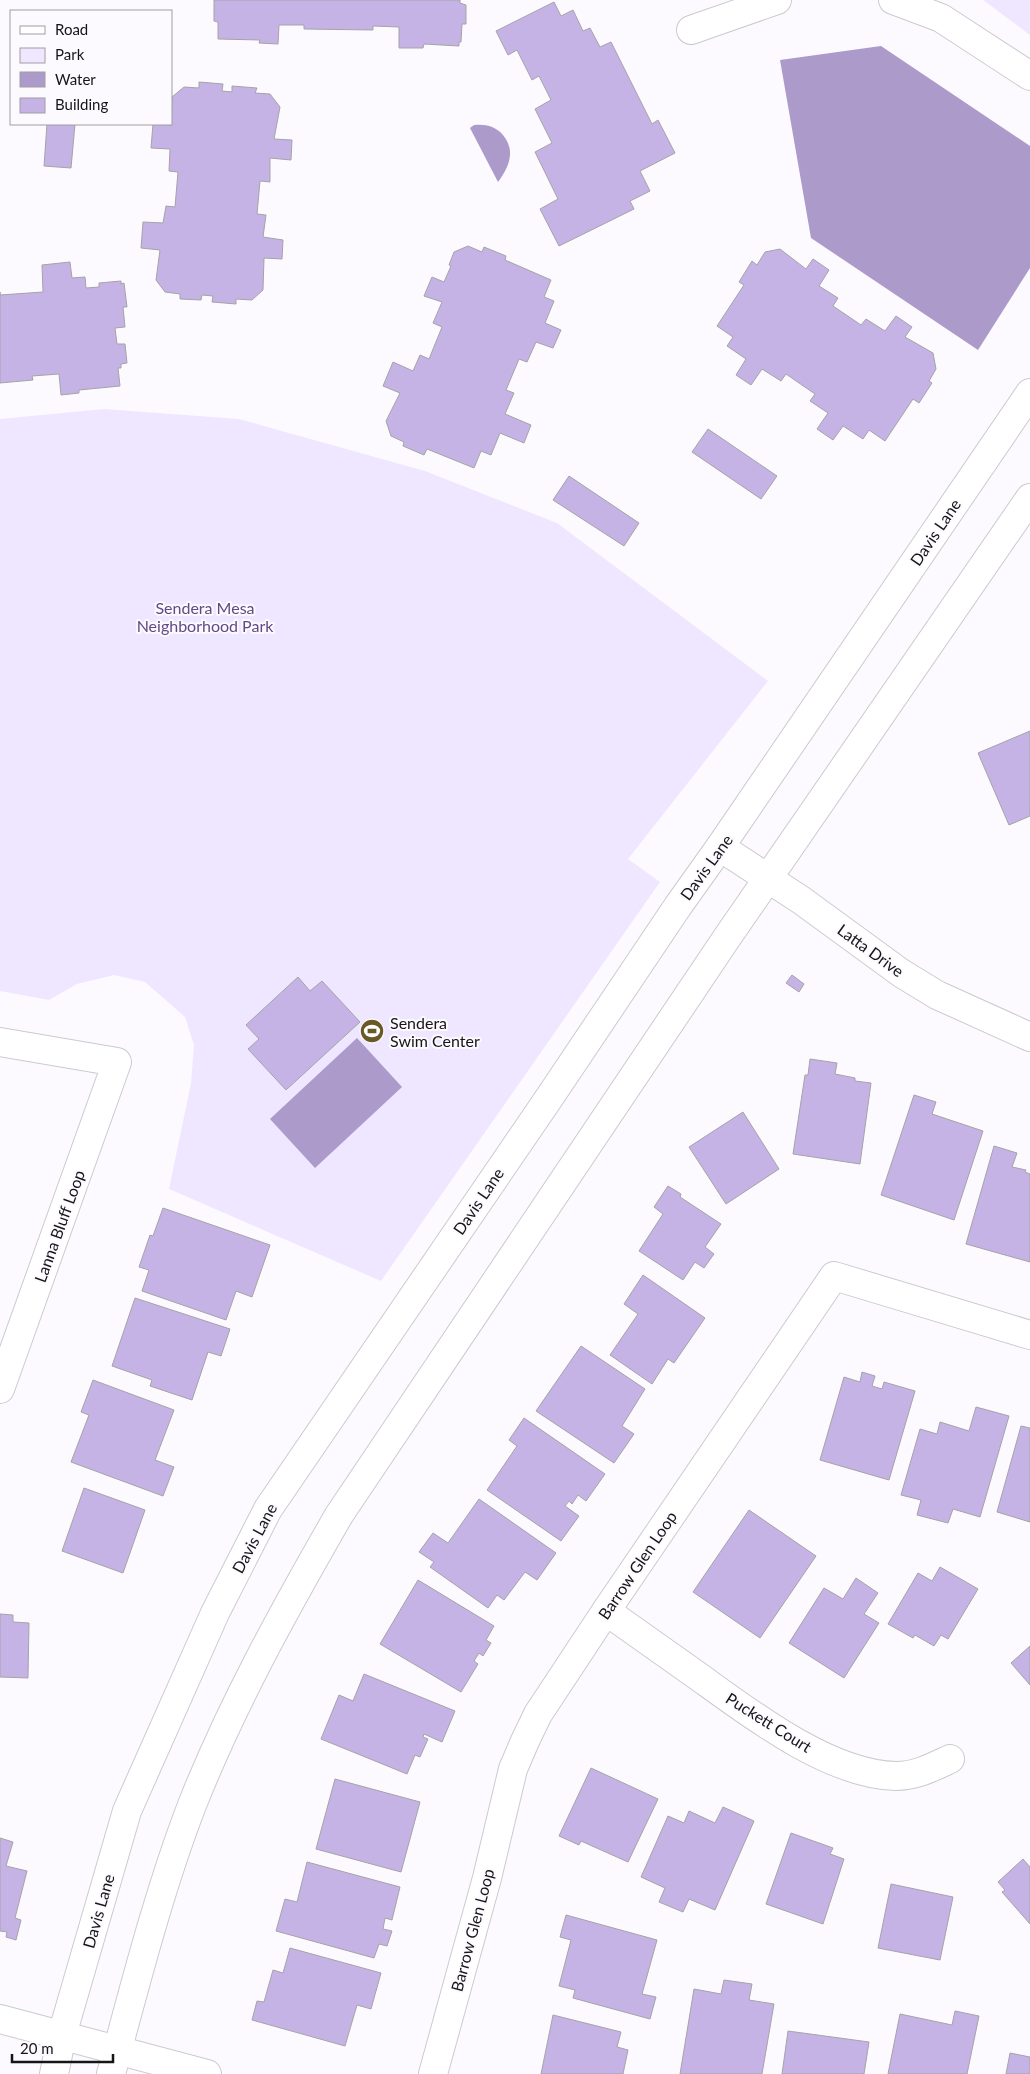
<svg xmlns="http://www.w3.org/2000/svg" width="1030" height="2074" viewBox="0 0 1030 2074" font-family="Lato,sans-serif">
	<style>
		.green { fill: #efe7ff }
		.water { fill: #ab9aca }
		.building { fill: #c5b3e5; stroke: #a5a3a8 }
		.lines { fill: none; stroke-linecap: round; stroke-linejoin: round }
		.minor-casing { stroke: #cccad0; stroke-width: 30 }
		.major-casing { stroke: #cccad0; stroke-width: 30 }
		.minor { stroke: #fff; stroke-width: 28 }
		.major { stroke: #fff; stroke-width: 28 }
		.labels { text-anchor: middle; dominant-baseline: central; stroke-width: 4; stroke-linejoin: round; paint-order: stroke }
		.street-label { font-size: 16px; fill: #151416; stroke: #fcfaff }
		.park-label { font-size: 16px; fill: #624987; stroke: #fcfaff }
		.poi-label { font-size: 16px; fill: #151416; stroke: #fcfaff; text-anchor: start }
	</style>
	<rect width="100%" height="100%" fill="#fcfaff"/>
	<g class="green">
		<polygon points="983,0 1030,0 1030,35"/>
		<polygon points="104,409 239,419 425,471 557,523 768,681 628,859 660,882 381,1281 169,1189 191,1083 194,1045 185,1017 145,982 114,975 77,984 49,1000 0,991 0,419"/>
	</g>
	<g class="water">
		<polygon points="881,46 1030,146 1030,268 978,350 811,238 780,60"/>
		<path d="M 474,125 C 486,124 495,126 503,135 C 516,151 509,167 498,182 L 470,128 Z"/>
		<polygon points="357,1038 402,1087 315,1168 270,1119"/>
	</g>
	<g class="building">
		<polygon points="214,0 460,0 460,3 466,5 466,24 462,24 461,42 459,42 459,46 424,44 423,48 399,48 399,27 373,26 373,30 304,29 304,25 279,25 278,44 259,43 260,40 218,39 218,22 214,21"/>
		<polygon points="554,2 561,16 573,10 583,31 590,28 600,47 611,42 652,124 658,120 675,153 640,171 650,191 630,201 634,209 559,246 540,209 558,199 535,152 552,143 535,109 551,100 539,76 532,80 517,50 508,55 496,31"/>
		<polygon points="199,82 223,84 222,91 232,92 232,86 257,88 255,93 270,94 280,107 274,139 292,140 291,160 270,158 270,182 260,181 257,214 266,215 263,237 283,240 282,259 264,258 263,290 252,300 236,299 236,304 212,302 213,296 202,295 201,300 180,299 180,294 165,292 156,280 160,250 141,248 143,222 163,223 166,206 175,207 178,172 169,171 170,149 151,148 153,124 171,125 172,97 184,87 199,88"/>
		<polygon points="47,124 75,124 71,168 44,166"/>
		<polygon points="468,246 482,252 484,247 506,256 505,260 551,280 544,297 554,301 545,323 561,330 553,348 536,342 527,362 519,359 506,390 514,393 505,414 531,425 524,443 500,433 491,455 481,451 474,468 427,449 424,455 403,446 404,442 391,436 386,421 400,393 383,386 393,362 413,371 420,355 429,359 442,327 433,323 442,302 424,296 432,277 444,282 451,266 449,265 454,252"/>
		<polygon points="780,249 806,269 813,259 829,270 819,286 838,298 833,306 861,325 866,319 885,331 896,316 912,327 905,337 933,353 936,369 929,381 932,383 919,403 913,399 885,441 869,430 863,439 843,426 833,440 817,429 828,413 810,401 815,394 786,374 781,381 762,369 751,385 736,375 746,359 727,346 733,337 717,326 744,285 739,282 752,261 757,265 765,252"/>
		<polygon points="70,262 72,278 85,277 86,288 99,287 99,283 121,281 121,284 124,283 127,307 123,307 125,327 115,328 117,344 125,344 127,363 121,364 121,368 118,368 120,386 79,390 79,393 61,395 59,374 32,376 33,380 0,383 0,292 0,295 43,292 42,265"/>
		<polygon points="708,429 777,476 761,499 692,452"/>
		<polygon points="569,476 639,523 624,546 553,500"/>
		<polygon points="1030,731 1030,816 1009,825 978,753"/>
		<polygon points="792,975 804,984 799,992 786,983"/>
		<polygon points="298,977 310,991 322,981 360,1022 286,1090 248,1049 259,1039 246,1025"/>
		<polygon points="810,1059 837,1063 835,1074 855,1078 855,1081 871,1083 860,1164 793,1154 805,1075 808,1075"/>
		<polygon points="914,1095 936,1102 932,1114 983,1131 954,1220 881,1195"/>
		<polygon points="743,1112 779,1169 726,1204 689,1147"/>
		<polygon points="994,1146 1017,1153 1012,1167 1026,1170 1025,1172 1030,1174 1030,1262 966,1244"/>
		<polygon points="668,1186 681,1194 680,1197 721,1224 705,1247 714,1254 704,1268 695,1262 683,1280 639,1251 663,1214 654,1207"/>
		<polygon points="163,1208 270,1245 252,1297 236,1291 226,1320 142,1291 149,1270 139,1267 150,1235 153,1236"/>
		<polygon points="643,1275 705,1318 674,1363 668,1359 652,1384 610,1355 638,1314 624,1304"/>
		<polygon points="135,1298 230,1329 221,1356 208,1352 192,1400 150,1386 152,1380 112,1366"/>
		<polygon points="581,1346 645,1389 622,1426 634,1434 614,1463 536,1411"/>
		<polygon points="862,1372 875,1376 872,1386 882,1389 884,1382 915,1391 889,1480 820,1460 844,1377 860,1382"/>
		<polygon points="93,1380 174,1410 155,1460 174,1467 163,1496 71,1462 89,1415 81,1412"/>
		<polygon points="976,1407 1009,1416 980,1517 953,1509 948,1523 917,1515 921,1500 901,1495 920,1429 937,1434 940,1422 969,1431"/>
		<polygon points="524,1418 605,1474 586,1501 578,1495 572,1504 569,1501 565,1506 579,1516 561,1541 487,1490 517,1446 509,1440"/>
		<polygon points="1021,1426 1030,1428 1030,1522 997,1512"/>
		<polygon points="84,1488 145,1510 123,1573 62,1551"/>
		<polygon points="479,1499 556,1553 537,1580 525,1572 504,1600 497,1595 488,1608 430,1567 434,1562 419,1552 433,1533 448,1543"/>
		<polygon points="749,1510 816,1556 760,1638 693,1592"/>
		<polygon points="940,1567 978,1589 948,1639 941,1635 934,1646 915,1635 913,1638 888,1624 918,1573 932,1581"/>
		<polygon points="856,1578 878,1593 864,1614 879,1623 844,1678 789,1643 824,1588 843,1599"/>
		<polygon points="418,1580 494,1626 486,1640 491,1643 483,1656 479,1653 474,1661 478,1664 461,1692 380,1644"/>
		<polygon points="0,1614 13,1615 13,1622 29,1623 28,1678 0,1677"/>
		<polygon points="1030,1646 1030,1685 1011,1663"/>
		<polygon points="364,1674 455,1711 442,1742 424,1734 423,1737 428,1739 420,1757 415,1755 407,1774 321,1739 339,1695 353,1701"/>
		<polygon points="591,1768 658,1799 628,1862 581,1841 579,1845 559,1836"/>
		<polygon points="335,1779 420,1802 401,1872 316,1849"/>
		<polygon points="723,1807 754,1821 715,1910 689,1899 683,1912 659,1902 665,1888 641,1877 668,1816 684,1823 689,1811 715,1823"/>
		<polygon points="791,1833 833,1848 830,1854 844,1859 823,1924 766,1904"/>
		<polygon points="0,1838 13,1842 6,1866 27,1871 15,1918 21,1920 16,1940 6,1937 7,1932 0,1931"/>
		<polygon points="1023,1859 1030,1867 1030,1924 1002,1892 1005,1890 998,1882"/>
		<polygon points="307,1862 400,1887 392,1920 385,1918 383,1929 392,1931 387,1946 379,1944 374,1958 276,1931 285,1899 297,1902"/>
		<polygon points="891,1884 953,1897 940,1960 878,1948"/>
		<polygon points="566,1915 657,1940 642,1994 656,1997 650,2019 573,1998 575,1990 559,1986 571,1940 560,1937"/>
		<polygon points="290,1948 381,1973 371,2009 357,2005 345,2046 252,2020 257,2001 264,2002 273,1970 283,1973"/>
		<polygon points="724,1980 752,1984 749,2000 774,2004 762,2074 680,2074 694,1989 721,1994"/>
		<polygon points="955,2011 979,2016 967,2074 888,2074 900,2014 952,2025"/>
		<polygon points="553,2015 621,2032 617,2047 628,2050 623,2074 541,2074"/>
		<polygon points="788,2031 869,2042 864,2074 782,2074"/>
		<polygon points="1010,2053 1030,2057 1030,2074 1006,2074"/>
	</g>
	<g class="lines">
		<g class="minor-casing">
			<g id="minor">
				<polyline points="893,0 941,18 1030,76"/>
				<polyline points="691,30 777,0"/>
				<polyline points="720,847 801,900 901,973 937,995 1030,1037"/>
				<polyline points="0,1042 117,1062 0,1389"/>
				<path d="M 606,1611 C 638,1634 670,1656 702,1679 C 753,1716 831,1775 896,1776 C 916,1776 933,1767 950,1759"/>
				<polyline points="0,2019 207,2074"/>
				<polyline points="433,2074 487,1878 513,1769 525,1741 538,1714 606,1611 834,1276 1030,1335"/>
			</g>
		</g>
		<g class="major-casing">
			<g id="major">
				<polyline points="54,2074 62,2035 127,1811 215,1613 268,1509 547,1101 678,906 720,847 1030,393"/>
				<path d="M 111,2074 C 135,1985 159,1891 192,1805 C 232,1704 285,1609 339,1515 L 726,939 L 1030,498"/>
			</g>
		</g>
		<use href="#minor" class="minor"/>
		<use href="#major" class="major"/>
	</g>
	<defs>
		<g id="stadium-disc" transform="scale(1.25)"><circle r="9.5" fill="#6a5927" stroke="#fcfaff"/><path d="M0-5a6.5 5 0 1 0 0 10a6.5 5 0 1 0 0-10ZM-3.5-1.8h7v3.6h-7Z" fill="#fff"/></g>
	</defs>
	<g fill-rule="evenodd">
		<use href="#stadium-disc" x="372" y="1031"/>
	</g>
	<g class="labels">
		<g class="street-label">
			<text transform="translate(935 532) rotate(-56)">Davis Lane</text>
			<text transform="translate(706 867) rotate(-54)">Davis Lane</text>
			<text transform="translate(871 950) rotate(36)">Latta Drive</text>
			<text transform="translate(478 1201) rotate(-56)">Davis Lane</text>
			<text transform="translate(59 1226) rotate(-70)">Lanna Bluff Loop</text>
			<text transform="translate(254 1538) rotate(-62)">Davis Lane</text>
			<text transform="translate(637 1565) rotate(-56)">Barrow Glen Loop</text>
			<text transform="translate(769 1722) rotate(32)">Puckett Court</text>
			<text transform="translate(98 1911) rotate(-74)">Davis Lane</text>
			<text transform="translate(472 1930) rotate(-75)">Barrow Glen Loop</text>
		</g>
		<g class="park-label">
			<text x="205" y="607">Sendera Mesa<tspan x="205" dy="18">Neighborhood Park</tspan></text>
		</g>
		<g class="poi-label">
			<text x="390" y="1022">Sendera<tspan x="390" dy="18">Swim Center</tspan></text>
		</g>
	</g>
	<rect x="10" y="10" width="162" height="115" fill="#fcfaff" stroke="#a09ea2"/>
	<rect x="20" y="26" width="25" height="8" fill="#ffffff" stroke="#a09ea2"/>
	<text x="55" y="35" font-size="15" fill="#151416">Road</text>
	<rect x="20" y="48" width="25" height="15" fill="#efe7ff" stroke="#a09ea2"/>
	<text x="55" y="60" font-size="15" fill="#151416">Park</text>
	<rect x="20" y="72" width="25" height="15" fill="#ab9aca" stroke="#a09ea2"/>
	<text x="55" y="85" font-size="15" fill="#151416">Water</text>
	<rect x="20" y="98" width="25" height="15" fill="#c5b3e5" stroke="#a09ea2"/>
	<text x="55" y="110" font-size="15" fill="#151416">Building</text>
	<path d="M12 2054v8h101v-8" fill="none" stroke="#151416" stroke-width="2.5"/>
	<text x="20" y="2054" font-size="15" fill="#151416" stroke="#fcfaff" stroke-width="4" paint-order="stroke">20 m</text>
</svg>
